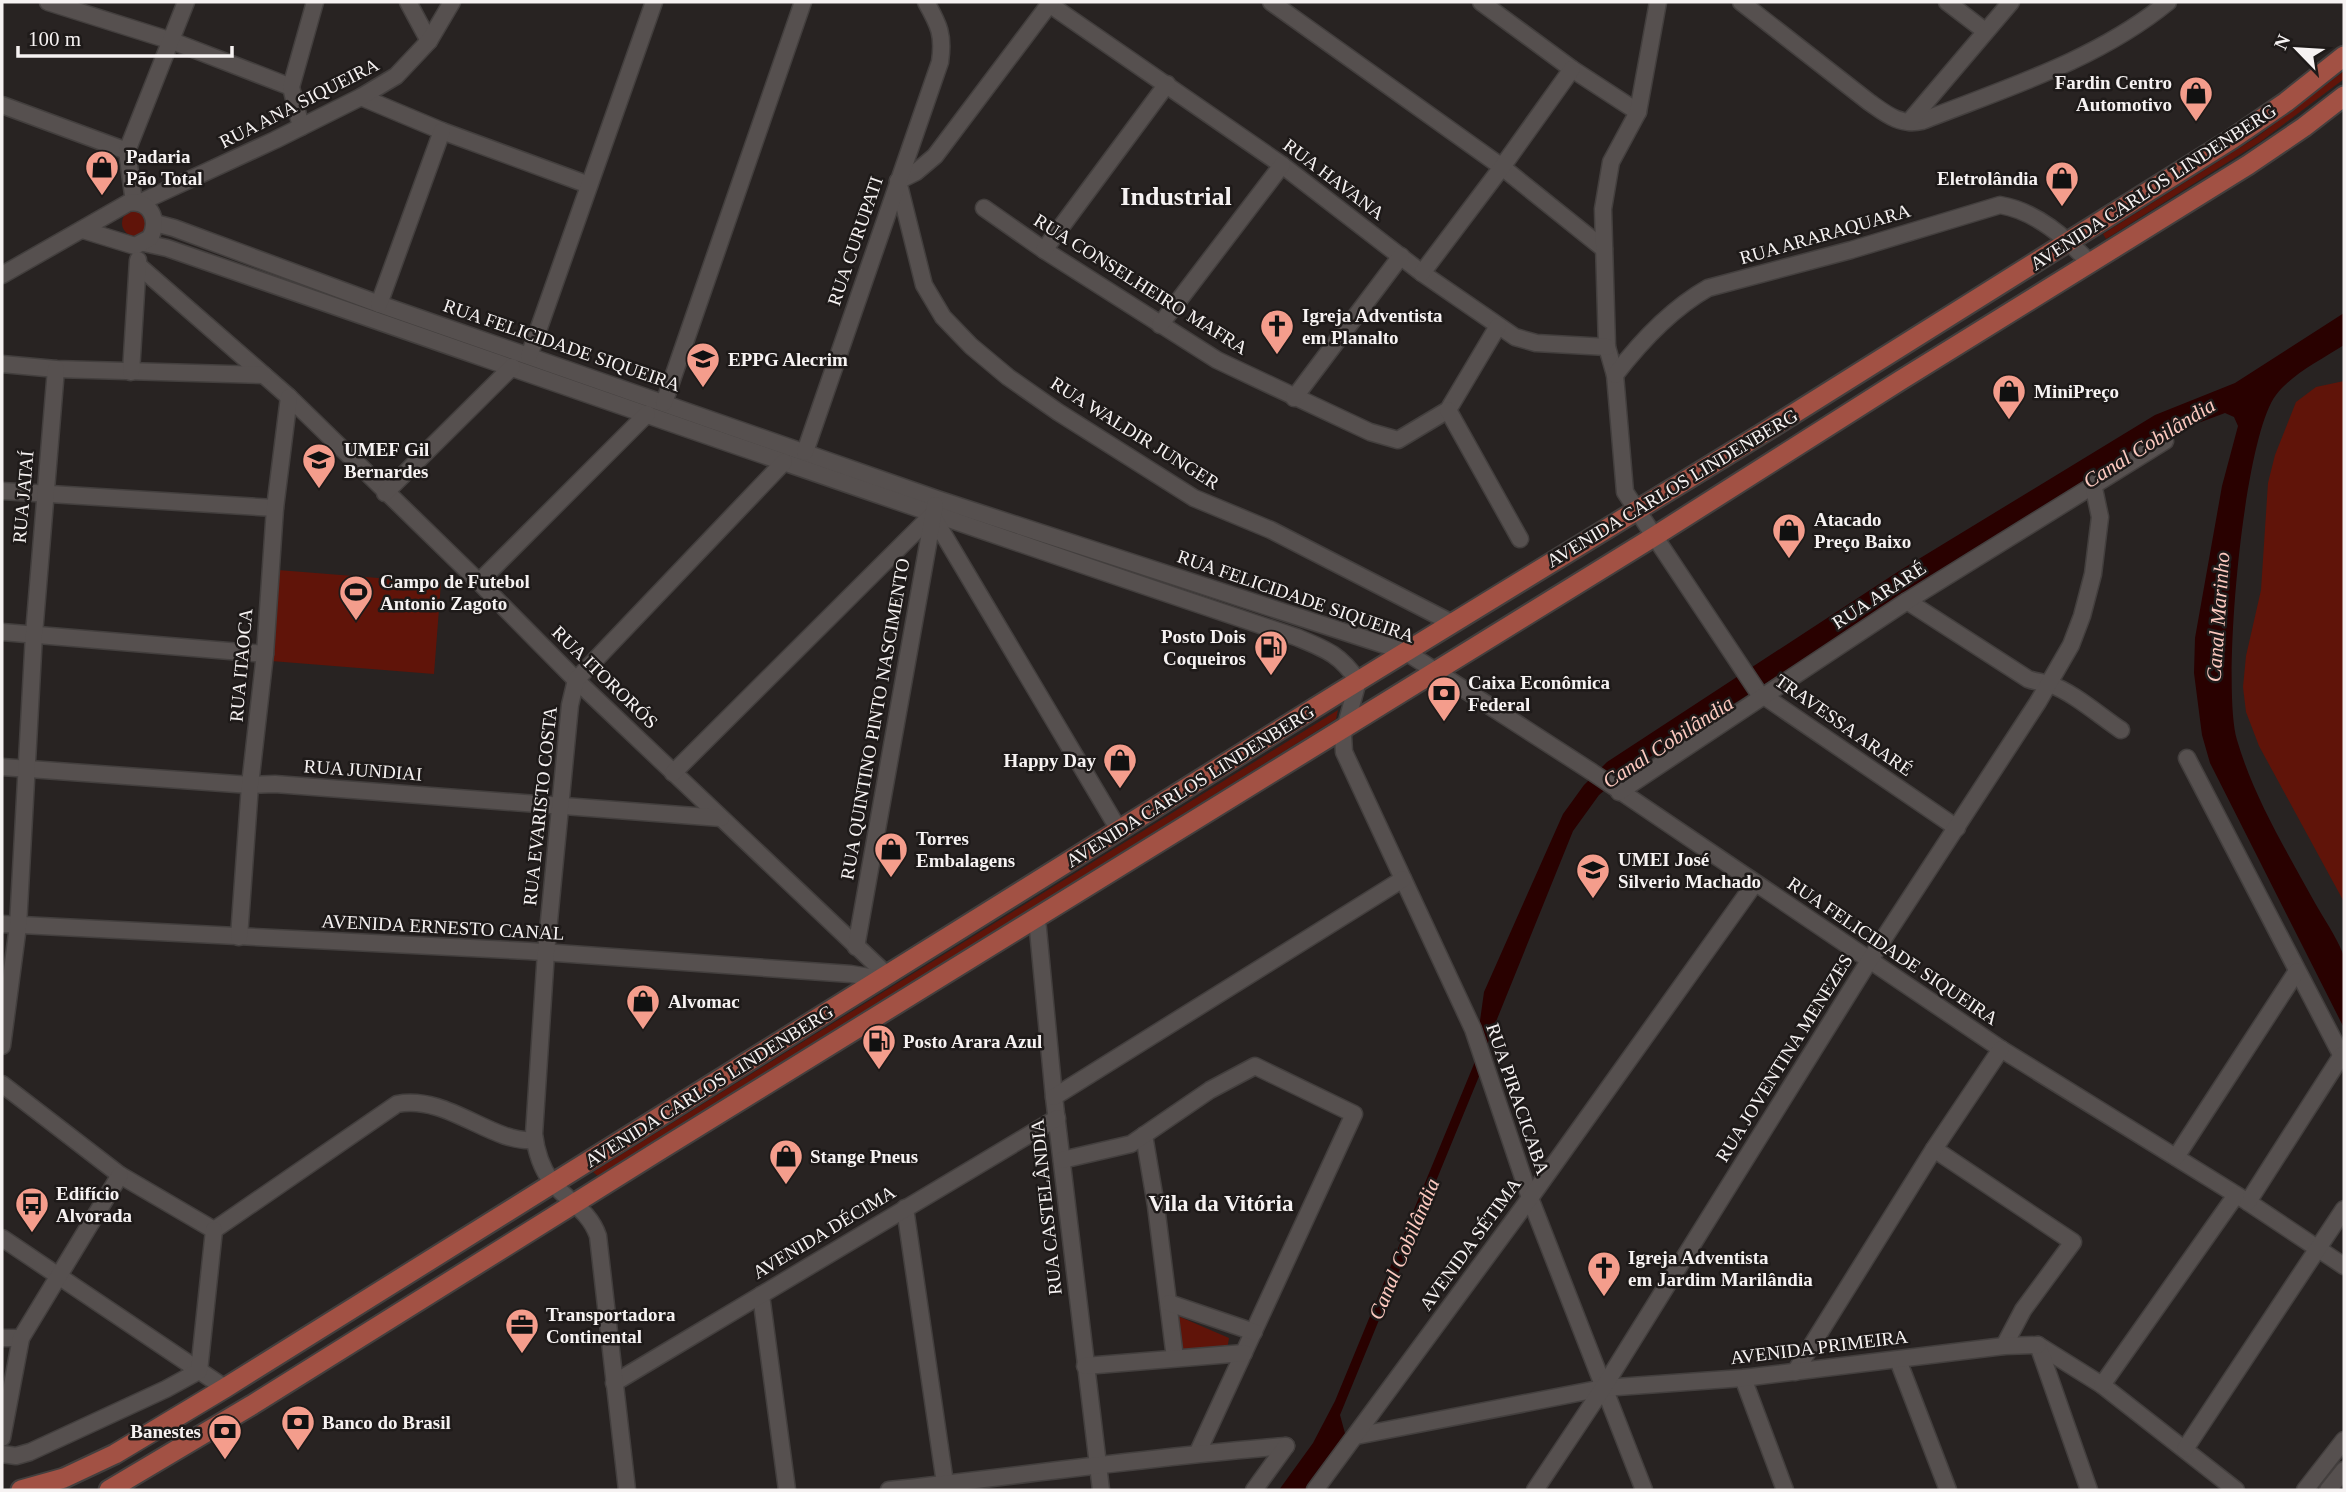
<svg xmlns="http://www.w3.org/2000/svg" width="2346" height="1492" viewBox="0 0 2346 1492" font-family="Georgia,serif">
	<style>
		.green { fill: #601409 }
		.water { fill: #290100 }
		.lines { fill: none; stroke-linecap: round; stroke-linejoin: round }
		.minor-casing { stroke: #433f3e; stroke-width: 19 }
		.major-casing { stroke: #433f3e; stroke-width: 23 }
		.minor { stroke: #56504f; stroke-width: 16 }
		.major { stroke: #a25144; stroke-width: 19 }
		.labels { text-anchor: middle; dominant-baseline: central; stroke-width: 5; stroke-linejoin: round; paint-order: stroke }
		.poi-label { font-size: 19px; font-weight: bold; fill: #f6f2f2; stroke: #1e1a19; text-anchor: start }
		.street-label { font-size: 19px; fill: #f6f2f2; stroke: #1e1a19 }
		.water-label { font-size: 21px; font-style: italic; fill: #fdcac0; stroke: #1e1a19 }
		.quarter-label { font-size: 23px; font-weight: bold; fill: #f6f2f2; stroke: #1e1a19 }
		.district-label { font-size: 26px; font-weight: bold; fill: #f6f2f2; stroke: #1e1a19 }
	</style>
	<rect width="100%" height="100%" fill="#282322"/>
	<g class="green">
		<polygon points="2344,71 2344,79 2260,142 2106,239 2103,234 2257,137"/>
		<circle cx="135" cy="223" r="13"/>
		<polygon points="2344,381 2344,902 2259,746 2246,712 2243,687 2246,656 2261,590 2268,483 2275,455 2296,402 2316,387"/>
		<polygon points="278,570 441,583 434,674 271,661"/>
		<polygon points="1338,710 1336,719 599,1177 593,1172"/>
		<polygon points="1178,1316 1229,1338 1227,1350 1176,1350"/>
	</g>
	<path class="water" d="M 2344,313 L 2344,345 C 2321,360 2293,373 2276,395 C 2243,437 2221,687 2237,740 C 2254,798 2286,850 2315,903 C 2324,919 2336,936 2343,954 C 2346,967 2344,1011 2344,1028 L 2210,763 L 2202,735 L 2194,673 L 2195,638 L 2222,486 L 2238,426 L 2234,417 L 2225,413 L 2166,435 L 1906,594 L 1625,773 L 1599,795 L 1573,831 L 1489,1039 L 1480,1074 L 1340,1415 L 1346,1437 L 1305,1490 L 1279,1490 L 1313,1443 L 1335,1401 L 1474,1064 L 1484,992 L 1563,814 L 1584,785 L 1607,762 L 1899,571 L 2155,415 L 2235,383 Z"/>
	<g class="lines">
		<g class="minor-casing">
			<g id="minor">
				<polyline points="48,2 172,41 291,87"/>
				<polyline points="408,2 429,41"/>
				<polyline points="1271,2 1502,167 1604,249"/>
				<polyline points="1481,2 1572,69 1638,112"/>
				<polyline points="1658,2 1638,112 1611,162 1603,209 1607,347 1615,375 1625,492 1758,692 1957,828"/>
				<path d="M 1741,2 L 1869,102 C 1886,114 1900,126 1922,121 C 2006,88 2097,60 2168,2"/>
				<polyline points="1947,2 1985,31"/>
				<polyline points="1049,4 1282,165 1422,273 1515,337 1536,343 1607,347"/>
				<polyline points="361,97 442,131 589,185"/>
				<polyline points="2,105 127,151"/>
				<polyline points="1909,122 2011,2"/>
				<polyline points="301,127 291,87 315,2"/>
				<polyline points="898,181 924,285 943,317 971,346 1008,377 1058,412 1194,498 1271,530 1452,623"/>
				<polyline points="898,181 916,172 935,156 1051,2"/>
				<polyline points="134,202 127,151 186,2"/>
				<polyline points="139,203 275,140 361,97 396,76 429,41 452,2"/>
				<polyline points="984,208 1044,250 1217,360 1370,432 1398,440 1448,410 1498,326"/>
				<polyline points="155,223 174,228 379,304 937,499 1406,652 1592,772 2001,1049 2248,1202 2344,1266"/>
				<path d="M 144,243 L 167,248 C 543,378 919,511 1296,637 C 1325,649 1340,654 1358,681 L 1343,736 L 1344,752 L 1473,1029 L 1530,1198 L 1644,1490"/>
				<polyline points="1044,250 1167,84"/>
				<polyline points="139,266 289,397 479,582 576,680 887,975"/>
				<polyline points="1422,273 1502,167 1572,69"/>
				<path d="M 2,275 L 128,203 C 150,199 160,220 150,238 L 135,246 L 83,230"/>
				<polyline points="379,304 442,131"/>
				<polyline points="1160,325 1282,165"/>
				<polyline points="529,356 654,2"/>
				<polyline points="2,364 56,369 264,375"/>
				<polyline points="131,372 138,260"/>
				<path d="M 1615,375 C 1641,341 1671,309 1708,288 L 1851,250 L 2000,205 C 2036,211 2066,238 2091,264"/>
				<polyline points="1294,398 1401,256"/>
				<polyline points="664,403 803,2"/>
				<polyline points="1448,410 1520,539"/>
				<path d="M 805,452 L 940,62 C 944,35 939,25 926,2"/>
				<polyline points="2,491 275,508"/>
				<polyline points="385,493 512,367"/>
				<polyline points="932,515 1119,830"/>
				<polyline points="479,582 647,414"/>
				<path d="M 1907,601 L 2028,679 C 2036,682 2042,682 2049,684 C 2073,692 2100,716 2121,730"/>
				<polyline points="2,632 265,654"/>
				<polyline points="2187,758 2344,1060"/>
				<polyline points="2,767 250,785 275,784 721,818"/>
				<polyline points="673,773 932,515"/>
				<polyline points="1619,792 1907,601 2165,441"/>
				<polyline points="1037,919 1054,1097 1101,1490"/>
				<polyline points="2,924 528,951 851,974 881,979"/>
				<polyline points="239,937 250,785 265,654 275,508 289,397"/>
				<polyline points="856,947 935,505"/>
				<polyline points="2,1046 18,926 34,634 56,369"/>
				<polyline points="2,1084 120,1175 214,1230"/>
				<polyline points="1054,1097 1403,879"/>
				<polyline points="1144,1135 1156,1206 1175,1358"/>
				<polyline points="1934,1149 2073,1242 2023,1310 2004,1346"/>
				<polyline points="2176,1157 2297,971"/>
				<polyline points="1062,1160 1131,1144 1210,1090 1255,1066 1354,1114 1198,1452"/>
				<polyline points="2248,1202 2342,1055"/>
				<polyline points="905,1208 946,1490"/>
				<path d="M 214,1230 L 397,1104 C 447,1094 492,1144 534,1140"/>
				<polyline points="2,1238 225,1388"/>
				<polyline points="761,1295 787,1490"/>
				<polyline points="1169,1303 1254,1332"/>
				<polyline points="2,1338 21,1338"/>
				<polyline points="2038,1345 2102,1385 2236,1490"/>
				<polyline points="2038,1345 2089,1490"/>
				<polyline points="1898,1360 1948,1490"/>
				<polyline points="1085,1366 1244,1353"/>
				<polyline points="1795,1372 1934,1149 2001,1049"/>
				<polyline points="1743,1378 1785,1490"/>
				<polyline points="614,1383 1057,1118"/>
				<polyline points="2102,1385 2236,1195"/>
				<polyline points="1356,1436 1603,1388 1743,1378 2004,1346 2038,1345"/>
				<polyline points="2,1438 21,1338 120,1175"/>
				<polyline points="2185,1449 2344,1209"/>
				<polyline points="2,1454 16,1456 30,1452 166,1389 199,1371 214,1230"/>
				<path d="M 627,1490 L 598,1236 C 589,1210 567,1201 551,1181 C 541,1167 536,1151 534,1134 L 546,952 L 570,705 L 576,680 L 784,462"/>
				<path d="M 889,1490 C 1021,1476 1154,1456 1286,1446"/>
				<polyline points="1254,1490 1286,1446"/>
				<polyline points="1315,1490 1530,1198 1755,883"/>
				<polyline points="1535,1490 1603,1388 1869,961 2038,702 2071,645 2082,616 2093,574 2100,517 2093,484"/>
				<polyline points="2305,1490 2344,1440"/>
				<polyline points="2328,1490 2344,1470"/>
			</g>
		</g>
		<g class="major-casing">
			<g id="major">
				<polyline points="21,1490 64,1478 115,1454 225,1388 1337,694 1763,433 2232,139 2286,102 2344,56"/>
				<polyline points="109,1490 252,1405 660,1150 1655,536 1901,380 2248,165 2304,127 2344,96"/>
			</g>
		</g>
		<use href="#minor" class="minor"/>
		<use href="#major" class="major"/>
	</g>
	<defs>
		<g id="shop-pin" transform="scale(1.75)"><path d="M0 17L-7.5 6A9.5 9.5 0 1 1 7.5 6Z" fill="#f49d8c" stroke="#1e1a19"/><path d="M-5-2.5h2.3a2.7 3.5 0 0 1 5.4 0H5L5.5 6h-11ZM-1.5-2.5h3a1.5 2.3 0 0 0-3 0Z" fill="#111"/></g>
		<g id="church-pin" transform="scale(1.75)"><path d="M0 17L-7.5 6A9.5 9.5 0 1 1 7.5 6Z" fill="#f49d8c" stroke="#1e1a19"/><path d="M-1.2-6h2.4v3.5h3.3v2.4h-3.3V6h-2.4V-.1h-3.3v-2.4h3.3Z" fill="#111"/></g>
		<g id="school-pin" transform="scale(1.75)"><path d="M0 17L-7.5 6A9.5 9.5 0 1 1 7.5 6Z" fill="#f49d8c" stroke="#1e1a19"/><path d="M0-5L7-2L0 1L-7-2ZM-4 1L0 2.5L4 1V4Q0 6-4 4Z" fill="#111"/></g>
		<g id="stadium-pin" transform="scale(1.75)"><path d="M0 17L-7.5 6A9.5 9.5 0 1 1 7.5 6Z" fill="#f49d8c" stroke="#1e1a19"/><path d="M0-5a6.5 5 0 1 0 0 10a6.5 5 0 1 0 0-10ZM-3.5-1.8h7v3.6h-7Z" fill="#111"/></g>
		<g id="fuel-pin" transform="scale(1.75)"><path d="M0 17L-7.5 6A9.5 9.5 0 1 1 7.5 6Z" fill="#f49d8c" stroke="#1e1a19"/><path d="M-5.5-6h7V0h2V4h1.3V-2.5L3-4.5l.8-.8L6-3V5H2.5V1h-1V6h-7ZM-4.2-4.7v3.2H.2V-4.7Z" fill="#111"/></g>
		<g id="bank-pin" transform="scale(1.75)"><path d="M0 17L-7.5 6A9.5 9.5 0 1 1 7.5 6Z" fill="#f49d8c" stroke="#1e1a19"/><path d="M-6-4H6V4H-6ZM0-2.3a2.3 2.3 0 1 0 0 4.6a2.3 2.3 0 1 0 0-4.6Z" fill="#111"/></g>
		<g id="bus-pin" transform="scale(1.75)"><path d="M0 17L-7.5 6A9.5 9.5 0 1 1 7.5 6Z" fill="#f49d8c" stroke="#1e1a19"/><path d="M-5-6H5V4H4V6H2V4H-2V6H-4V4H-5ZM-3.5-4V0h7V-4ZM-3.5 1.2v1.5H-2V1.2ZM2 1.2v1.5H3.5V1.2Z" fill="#111"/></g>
		<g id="office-pin" transform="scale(1.75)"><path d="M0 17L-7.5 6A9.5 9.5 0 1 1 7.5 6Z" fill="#f49d8c" stroke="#1e1a19"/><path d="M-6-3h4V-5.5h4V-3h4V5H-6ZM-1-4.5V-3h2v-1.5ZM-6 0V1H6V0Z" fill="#111"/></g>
	</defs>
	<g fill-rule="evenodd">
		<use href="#shop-pin" x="2196" y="93"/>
		<use href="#shop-pin" x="102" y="167"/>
		<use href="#shop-pin" x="2062" y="178"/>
		<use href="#church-pin" x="1277" y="326"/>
		<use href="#school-pin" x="703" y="359"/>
		<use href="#shop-pin" x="2009" y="391"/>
		<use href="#school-pin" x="319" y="460"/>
		<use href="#shop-pin" x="1789" y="530"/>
		<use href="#stadium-pin" x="356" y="592"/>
		<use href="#fuel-pin" x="1271" y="647"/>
		<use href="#bank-pin" x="1444" y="693"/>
		<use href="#shop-pin" x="1120" y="760"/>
		<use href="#shop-pin" x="891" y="849"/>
		<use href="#school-pin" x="1593" y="870"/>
		<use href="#shop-pin" x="643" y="1001"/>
		<use href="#fuel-pin" x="879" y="1041"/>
		<use href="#shop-pin" x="786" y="1156"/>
		<use href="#bus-pin" x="32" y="1204"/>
		<use href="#church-pin" x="1604" y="1268"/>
		<use href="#office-pin" x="522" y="1325"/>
		<use href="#bank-pin" x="298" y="1422"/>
		<use href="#bank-pin" x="225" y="1431"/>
	</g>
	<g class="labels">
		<g class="poi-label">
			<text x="2172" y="82" text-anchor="end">Fardin Centro<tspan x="2172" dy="22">Automotivo</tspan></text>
			<text x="126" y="156">Padaria<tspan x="126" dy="22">Pão Total</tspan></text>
			<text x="2038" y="178" text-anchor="end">Eletrolândia</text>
			<text x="1302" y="315">Igreja Adventista<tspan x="1302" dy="22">em Planalto</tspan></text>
			<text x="728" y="359">EPPG Alecrim</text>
			<text x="2034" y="391">MiniPreço</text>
			<text x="344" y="449">UMEF Gil<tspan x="344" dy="22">Bernardes</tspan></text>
			<text x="1814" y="519">Atacado<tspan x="1814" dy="22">Preço Baixo</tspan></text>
			<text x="380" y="581">Campo de Futebol<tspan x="380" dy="22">Antonio Zagoto</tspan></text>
			<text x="1246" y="636" text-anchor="end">Posto Dois<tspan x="1246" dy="22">Coqueiros</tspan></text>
			<text x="1468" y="682">Caixa Econômica<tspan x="1468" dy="22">Federal</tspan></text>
			<text x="1096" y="760" text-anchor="end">Happy Day</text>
			<text x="916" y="838">Torres<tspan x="916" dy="22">Embalagens</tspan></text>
			<text x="1618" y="859">UMEI José<tspan x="1618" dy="22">Silverio Machado</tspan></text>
			<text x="668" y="1001">Alvomac</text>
			<text x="903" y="1041">Posto Arara Azul</text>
			<text x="810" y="1156">Stange Pneus</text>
			<text x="56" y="1193">Edifício<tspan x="56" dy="22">Alvorada</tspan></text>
			<text x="1628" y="1257">Igreja Adventista<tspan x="1628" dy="22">em Jardim Marilândia</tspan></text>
			<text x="546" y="1314">Transportadora<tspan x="546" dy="22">Continental</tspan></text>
			<text x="322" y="1422">Banco do Brasil</text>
			<text x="201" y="1431" text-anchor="end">Banestes</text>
		</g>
		<g class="street-label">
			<text transform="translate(299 103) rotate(-27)">RUA ANA SIQUEIRA</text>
			<text transform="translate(1334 179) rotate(37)">RUA HAVANA</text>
			<text transform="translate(2153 187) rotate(-33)">AVENIDA CARLOS LINDENBERG</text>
			<text transform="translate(1825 234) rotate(-16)">RUA ARARAQUARA</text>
			<text transform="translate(855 241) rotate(-71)">RUA CURUPATI</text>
			<text transform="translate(1141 284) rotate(32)">RUA CONSELHEIRO MAFRA</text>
			<text transform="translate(562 345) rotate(19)">RUA FELICIDADE SIQUEIRA</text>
			<text transform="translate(1135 433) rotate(32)">RUA WALDIR JUNGER</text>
			<text transform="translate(1672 488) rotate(-31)">AVENIDA CARLOS LINDENBERG</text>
			<text transform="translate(23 497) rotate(-85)">RUA JATAÍ</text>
			<text transform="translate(1879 595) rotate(-33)">RUA ARARÉ</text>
			<text transform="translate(1296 596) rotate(19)">RUA FELICIDADE SIQUEIRA</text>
			<text transform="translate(241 665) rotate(-85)">RUA ITAOCA</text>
			<text transform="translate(605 677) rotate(44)">RUA ITORORÓS</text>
			<text transform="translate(875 719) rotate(-80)">RUA QUINTINO PINTO NASCIMENTO</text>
			<text transform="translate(1844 725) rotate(35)">TRAVESSA ARARÉ</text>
			<text transform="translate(363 770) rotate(4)">RUA JUNDIAI</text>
			<text transform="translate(1190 786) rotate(-32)">AVENIDA CARLOS LINDENBERG</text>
			<text transform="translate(540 806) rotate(-84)">RUA EVARISTO COSTA</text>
			<text transform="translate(443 927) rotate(3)">AVENIDA ERNESTO CANAL</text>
			<text transform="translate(1893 951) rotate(34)">RUA FELICIDADE SIQUEIRA</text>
			<text transform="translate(1784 1058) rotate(-58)">RUA JOVENTINA MENEZES</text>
			<text transform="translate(709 1086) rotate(-32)">AVENIDA CARLOS LINDENBERG</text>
			<text transform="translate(1518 1099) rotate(71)">RUA PIRACICABA</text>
			<text transform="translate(1046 1207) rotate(-96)">RUA CASTELÂNDIA</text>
			<text transform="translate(824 1232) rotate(-31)">AVENIDA DÉCIMA</text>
			<text transform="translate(1470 1244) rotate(-54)">AVENIDA SÉTIMA</text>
			<text transform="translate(1819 1347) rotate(-7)">AVENIDA PRIMEIRA</text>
		</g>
		<g class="water-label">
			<text transform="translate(2149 443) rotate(-32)">Canal Cobilândia</text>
			<text transform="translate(2218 617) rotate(-86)">Canal Marinho</text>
			<text transform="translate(1668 742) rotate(-33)">Canal Cobilândia</text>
			<text transform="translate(1404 1249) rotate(-67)">Canal Cobilândia</text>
		</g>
		<g class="quarter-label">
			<text x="1221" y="1203">Vila da Vitória</text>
		</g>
		<g class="district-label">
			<text x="1176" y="196">Industrial</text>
		</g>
	</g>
	<rect width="2346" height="1492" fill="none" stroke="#f6f2f2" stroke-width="7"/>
	<g transform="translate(2297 49) rotate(295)" stroke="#1e1a19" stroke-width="5" paint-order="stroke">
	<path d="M0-5L12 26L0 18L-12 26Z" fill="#f6f2f2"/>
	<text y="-10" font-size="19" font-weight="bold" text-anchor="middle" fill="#f6f2f2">N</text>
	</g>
	<path d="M18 46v10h214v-10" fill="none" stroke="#f6f2f2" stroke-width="3.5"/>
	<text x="28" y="46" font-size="21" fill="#f6f2f2" stroke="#1e1a19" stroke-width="5" paint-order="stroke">100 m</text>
</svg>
